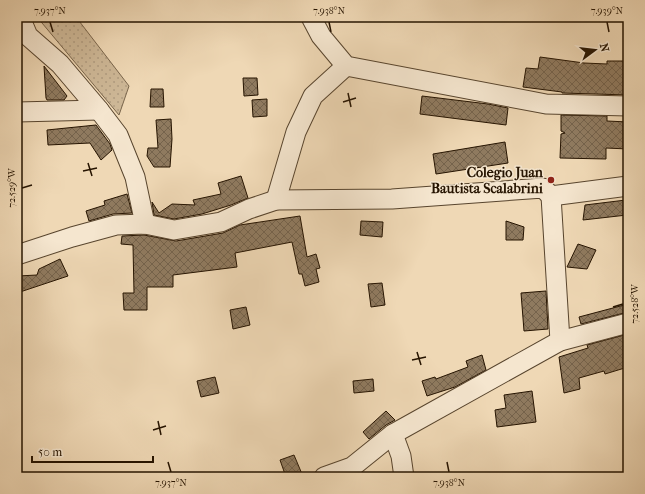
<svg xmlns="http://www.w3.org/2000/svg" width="645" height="494" viewBox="0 0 645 494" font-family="'IM FELL French Canon',serif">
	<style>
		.park { fill: url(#park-dots); stroke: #7a664c }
		.building { fill: url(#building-cross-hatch); stroke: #261401 }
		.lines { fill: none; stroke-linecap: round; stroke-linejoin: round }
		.street-casing { stroke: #58452e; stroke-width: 21 }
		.street { stroke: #f5e6cf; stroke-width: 19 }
		.ticks { fill: none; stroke: #261401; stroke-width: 1.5 }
		.poi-dot { fill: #8f2418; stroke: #f5e6cf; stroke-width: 1.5 }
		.labels { text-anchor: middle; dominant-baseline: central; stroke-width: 3; stroke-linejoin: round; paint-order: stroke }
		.poi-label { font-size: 14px; font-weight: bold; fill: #261401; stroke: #f5e6cf; text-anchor: end }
		.neatline { fill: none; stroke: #261401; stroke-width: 1.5 }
		.ticks-label { font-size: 10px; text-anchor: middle; fill: #261401 }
	</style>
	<defs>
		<pattern id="park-dots" width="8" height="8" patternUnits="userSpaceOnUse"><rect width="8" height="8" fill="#cdb796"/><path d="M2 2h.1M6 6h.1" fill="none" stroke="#b09c80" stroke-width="1.8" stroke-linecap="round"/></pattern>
		<pattern id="building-cross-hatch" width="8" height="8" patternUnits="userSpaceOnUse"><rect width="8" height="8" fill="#8f7a5f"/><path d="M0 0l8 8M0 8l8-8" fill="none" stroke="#75634c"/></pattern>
	</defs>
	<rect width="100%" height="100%" fill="#efd8b5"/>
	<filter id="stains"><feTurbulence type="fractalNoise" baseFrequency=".005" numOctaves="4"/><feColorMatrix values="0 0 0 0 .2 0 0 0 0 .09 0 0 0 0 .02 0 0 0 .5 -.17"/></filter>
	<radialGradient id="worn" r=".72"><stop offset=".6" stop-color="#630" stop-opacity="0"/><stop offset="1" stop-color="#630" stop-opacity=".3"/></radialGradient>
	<polygon class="park" points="37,17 76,17 129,86 119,115"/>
	<g class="building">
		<polygon points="540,57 584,63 607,64 607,61 628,61 628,95 562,93 562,92 523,87 526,68 538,69"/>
		<polygon points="44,66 67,96 64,100 47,100 46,98"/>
		<polygon points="243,78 257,78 258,95 244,96"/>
		<polygon points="151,89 163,89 164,107 150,107"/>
		<polygon points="422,96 488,104 508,108 506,125 420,114"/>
		<polygon points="267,99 267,116 253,117 252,100"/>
		<polygon points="561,115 607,116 607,121 628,122 628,149 606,148 606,159 560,158 561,134 565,133 561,131"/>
		<polygon points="171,119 172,139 170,167 154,167 147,156 148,148 158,148 156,120"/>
		<polygon points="96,125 110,144 112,150 101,160 90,143 48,145 47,130"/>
		<polygon points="505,142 508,163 436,174 433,154"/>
		<polygon points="241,176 248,198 231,205 202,214 174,219 154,215 152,202 159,213 172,204 195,205 193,200 221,194 218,183"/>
		<polygon points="127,194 132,213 113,214 89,221 86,211 105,205 104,201"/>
		<polygon points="626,200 627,215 583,220 585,205"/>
		<polygon points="300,216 307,257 316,254 320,268 316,269 319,282 305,286 302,274 299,274 292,242 235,253 237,267 173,275 173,287 147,287 147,310 124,310 123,293 134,293 133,245 121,244 122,236 144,235 176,241 223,233 240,225"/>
		<polygon points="361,221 383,222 382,237 360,235"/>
		<polygon points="506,221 524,227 523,240 506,240"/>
		<polygon points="578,244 596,250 587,269 567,267"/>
		<polygon points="60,259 68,276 17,293 18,276 37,275 39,269"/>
		<polygon points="382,283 385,305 371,307 368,284"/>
		<polygon points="546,291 548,329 524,331 521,293"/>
		<polygon points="628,304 628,312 581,324 579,317"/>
		<polygon points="246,307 250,325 233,329 230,310"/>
		<polygon points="628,334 628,367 605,374 604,371 579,378 580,389 564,393 559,357 588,348 587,345"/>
		<polygon points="482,355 486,370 455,387 427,396 422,381 435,377 436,379 468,367 466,361"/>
		<polygon points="215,377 219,393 201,397 197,381"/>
		<polygon points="373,379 374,391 354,393 353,381"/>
		<polygon points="532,391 536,422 497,427 495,410 506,408 504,395"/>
		<polygon points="386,411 395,420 386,425 369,439 363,432"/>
		<polygon points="294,455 302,474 294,477 286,477 280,460"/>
	</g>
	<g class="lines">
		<g class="street-casing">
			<g id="street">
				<polyline points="20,17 28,36 60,64 99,110 118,135 135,177 145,224"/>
				<polyline points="311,17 321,36 346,66 546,104 628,106"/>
				<polyline points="17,112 99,110"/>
				<polyline points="551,196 560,341"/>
				<polyline points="276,200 296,132 313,96 346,66"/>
				<polyline points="17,255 72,237 116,225 145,224 174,230 221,222 249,209 276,200 392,199 543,188 551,196 628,186"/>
				<polyline points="393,434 401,456 404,477"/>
				<polyline points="324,477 352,467 393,434 560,341 628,323"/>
			</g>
		</g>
		<use href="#street" class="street"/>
	</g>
	<path class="ticks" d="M 50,22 L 53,32M 329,22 L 331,32M 607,22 L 609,32M 348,93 L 351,107M 343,102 L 356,98M 88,163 L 92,176M 83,171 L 97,168M 22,188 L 32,185M 613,307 L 623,304M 417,352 L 421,365M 412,360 L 426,357M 158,421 L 161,435M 153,430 L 166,426M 168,462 L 171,472M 447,462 L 449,472"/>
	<circle class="poi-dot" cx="551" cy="180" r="4"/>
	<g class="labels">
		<g class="poi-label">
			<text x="543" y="172">Colegio Juan<tspan x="543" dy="16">Bautista Scalabrini</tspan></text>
		</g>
	</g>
	<rect width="645" height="494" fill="none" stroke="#efd8b5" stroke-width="44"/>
	<g transform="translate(595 50) rotate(75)" stroke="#f5e6cf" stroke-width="3" paint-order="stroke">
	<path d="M0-3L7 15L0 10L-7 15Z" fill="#261401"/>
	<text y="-6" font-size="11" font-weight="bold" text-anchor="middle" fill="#261401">N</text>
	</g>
	<path d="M32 456v6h121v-6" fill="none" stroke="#261401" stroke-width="2"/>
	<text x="38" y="456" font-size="12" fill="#261401" stroke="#f5e6cf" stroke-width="3" paint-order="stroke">50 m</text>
	<rect x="22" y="22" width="601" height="450" class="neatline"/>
	<g class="ticks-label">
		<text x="50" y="14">7.937°N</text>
		<text x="329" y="14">7.938°N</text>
		<text x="607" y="14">7.939°N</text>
		<text transform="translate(11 188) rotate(-90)" y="4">72.529°W</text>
		<text transform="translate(634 304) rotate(-90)" y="4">72.528°W</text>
		<text x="171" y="486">7.937°N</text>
		<text x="449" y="486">7.938°N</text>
	</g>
	<rect width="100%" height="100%" filter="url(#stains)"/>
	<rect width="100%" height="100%" fill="url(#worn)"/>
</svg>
